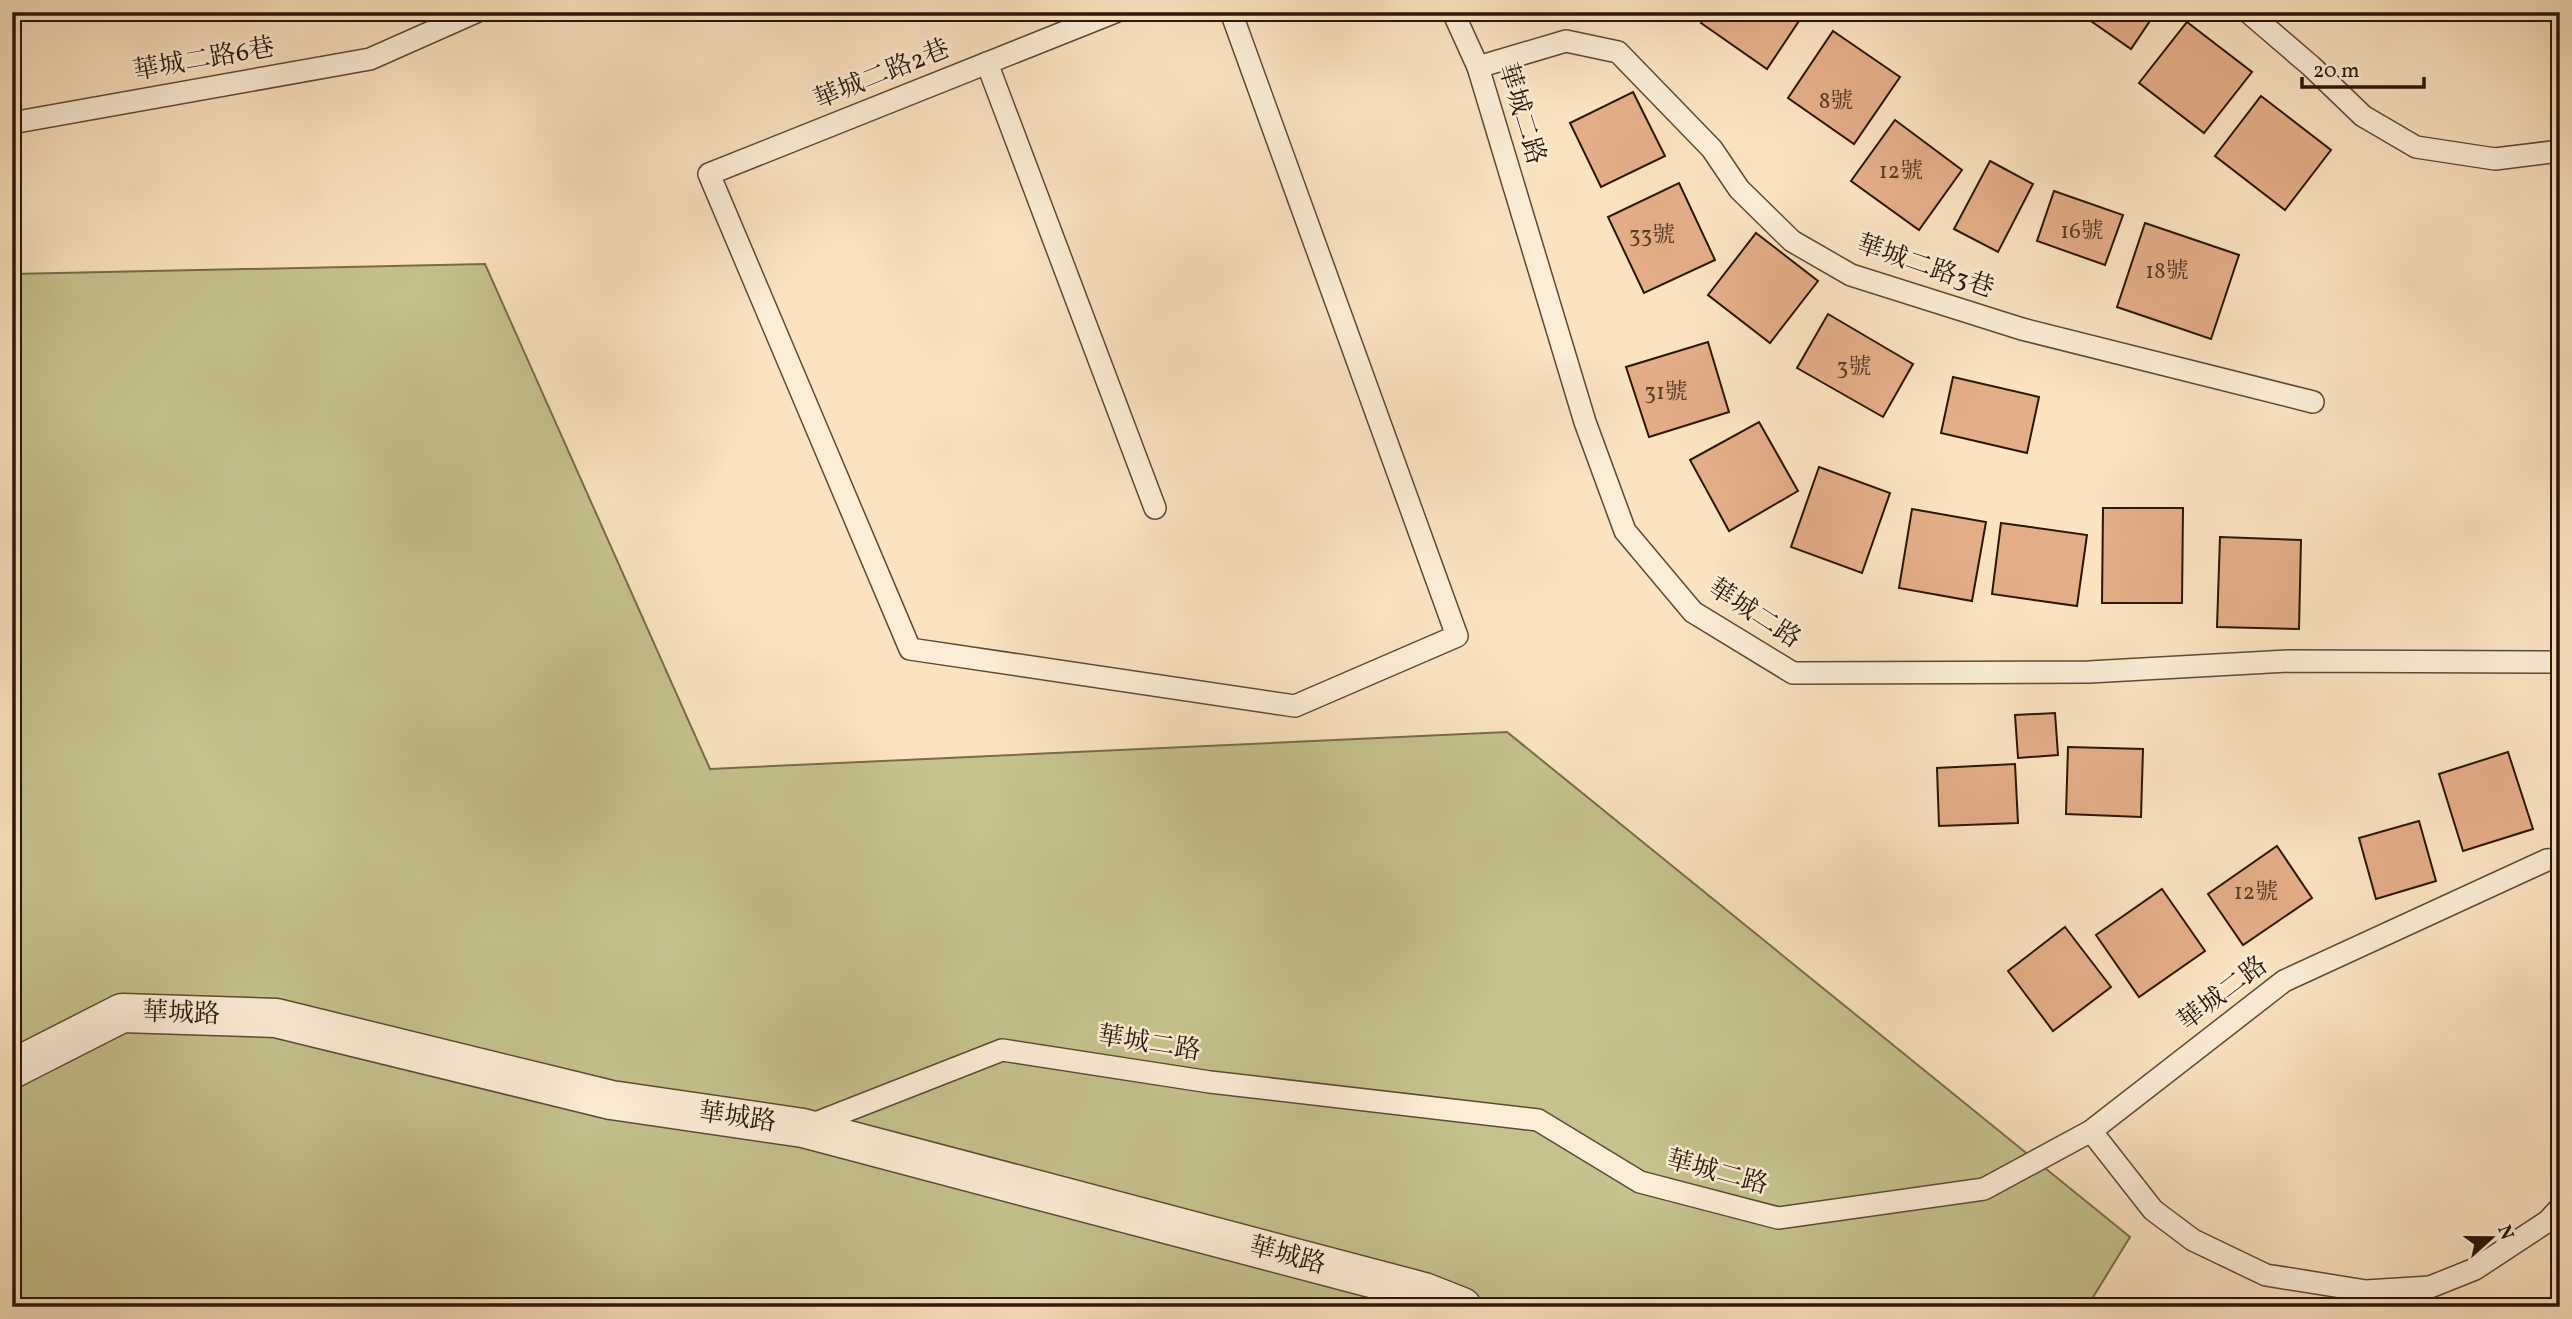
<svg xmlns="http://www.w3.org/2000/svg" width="2572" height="1319" viewBox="0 0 2572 1319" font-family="Vollkorn,'Noto Serif TC',serif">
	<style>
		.green { fill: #c5c28e; stroke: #786c4a; stroke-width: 2 }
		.building { fill: #e3ad88; stroke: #2b1605; stroke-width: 2 }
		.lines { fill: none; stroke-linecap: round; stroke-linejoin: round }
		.lane-casing { stroke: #5f4934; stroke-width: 24 }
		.street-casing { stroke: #5f4934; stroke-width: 41 }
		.lane { stroke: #fcedd6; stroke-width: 21 }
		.street { stroke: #fcedd6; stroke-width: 38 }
		.labels { text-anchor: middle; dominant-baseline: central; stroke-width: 5; stroke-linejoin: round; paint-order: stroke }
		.number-label { font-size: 23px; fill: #593c26 }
		.street-label { font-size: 26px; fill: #2b1605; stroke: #fcedd6 }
	</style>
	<rect width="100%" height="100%" fill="#fbe3c0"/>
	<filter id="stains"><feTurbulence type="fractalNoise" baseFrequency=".00286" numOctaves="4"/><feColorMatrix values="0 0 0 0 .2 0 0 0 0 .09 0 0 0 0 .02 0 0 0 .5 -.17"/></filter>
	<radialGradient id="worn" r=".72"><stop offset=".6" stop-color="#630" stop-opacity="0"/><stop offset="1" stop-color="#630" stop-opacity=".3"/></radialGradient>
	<polygon class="green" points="485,264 710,769 1507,732 2130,1237 2087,1307 12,1307 12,274"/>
	<g class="building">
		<polygon points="1708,12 1805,12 1767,69 1701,23"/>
		<polygon points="2078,12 2156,12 2131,49"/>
		<polygon points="2187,22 2252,72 2204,133 2139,83"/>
		<polygon points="1833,31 1900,77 1854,144 1788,98"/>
		<polygon points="1633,92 1665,156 1601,187 1570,123"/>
		<polygon points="2261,96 2331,150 2285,210 2215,156"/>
		<polygon points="1895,120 1962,170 1919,230 1851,181"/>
		<polygon points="1990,161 2033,184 1998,252 1954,229"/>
		<polygon points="1679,183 1715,260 1644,293 1608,217"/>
		<polygon points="2054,191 2123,215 2105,265 2037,241"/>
		<polygon points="2145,223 2239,255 2211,339 2117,307"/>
		<polygon points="1756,233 1818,281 1770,343 1708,295"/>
		<polygon points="1828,314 1913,364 1883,417 1797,368"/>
		<polygon points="1708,342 1729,412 1649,437 1626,367"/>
		<polygon points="1953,377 2039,397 2027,453 1941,433"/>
		<polygon points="1759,422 1798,491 1729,531 1690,460"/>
		<polygon points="1819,467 1890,493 1862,573 1791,547"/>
		<polygon points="2103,508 2183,508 2182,603 2102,603"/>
		<polygon points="1912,509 1986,522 1972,601 1899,588"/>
		<polygon points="2001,523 2087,535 2077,606 1992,594"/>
		<polygon points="2220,537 2301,540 2299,629 2217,627"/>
		<polygon points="2055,713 2058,755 2018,758 2015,715"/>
		<polygon points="2068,747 2143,749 2141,817 2066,814"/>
		<polygon points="2508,752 2533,829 2463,851 2439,774"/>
		<polygon points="2015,764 2018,823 1939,826 1937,768"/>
		<polygon points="2419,821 2436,881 2376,899 2359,838"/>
		<polygon points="2277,846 2312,898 2243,945 2208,894"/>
		<polygon points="2162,889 2205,951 2139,997 2096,935"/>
		<polygon points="2065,927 2111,987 2053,1031 2008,971"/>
	</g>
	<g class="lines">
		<g class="lane-casing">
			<g id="lane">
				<polyline points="1115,12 709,174 910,649 1295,706 1457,636 1231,12"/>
				<polyline points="1453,12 1478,67 1585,422 1625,531 1693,612 1793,673 2089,672 2288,661 2560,662"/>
				<polyline points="2248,12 2311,66 2363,116 2416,147 2495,159 2560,151"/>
				<polyline points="987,63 1155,508"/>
				<polyline points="1478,67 1566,41 1618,52 1712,149 1739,189 1792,241 1851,275 2022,329 2313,402"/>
				<polyline points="17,122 370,59 476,12"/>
				<polyline points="808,1126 1002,1050 1210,1082 1538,1120 1640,1182 1778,1218 1984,1189 2091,1131 2284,981 2547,860 2560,859"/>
				<polyline points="2091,1131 2153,1210 2193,1240 2266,1275 2366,1291 2430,1287 2475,1269 2548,1221 2560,1208"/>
			</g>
		</g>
		<g class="street-casing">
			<polyline id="street" points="12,1069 122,1013 276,1018 611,1100 803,1128 1424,1292 1462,1307"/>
		</g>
		<use href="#lane" class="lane"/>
		<use href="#street" class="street"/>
	</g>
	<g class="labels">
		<g class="number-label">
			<text x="1836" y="102">8號</text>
			<text x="1901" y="172">12號</text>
			<text x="2082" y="232">16號</text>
			<text x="1652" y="236">33號</text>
			<text x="2167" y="272">18號</text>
			<text x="1854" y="368">3號</text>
			<text x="1666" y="393">31號</text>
			<text x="2256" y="893">12號</text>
		</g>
		<g class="street-label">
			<text transform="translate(204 60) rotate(-10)">華城二路6巷</text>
			<text transform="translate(882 75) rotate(-22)">華城二路2巷</text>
			<text transform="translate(1521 114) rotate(73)">華城二路</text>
			<text transform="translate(1925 267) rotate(19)">華城二路3巷</text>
			<text transform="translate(1754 614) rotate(33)">華城二路</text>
			<text transform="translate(2223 994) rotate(-37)">華城二路</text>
			<text transform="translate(181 1014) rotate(2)">華城路</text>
			<text transform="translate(1149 1044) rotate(9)">華城二路</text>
			<text transform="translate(737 1118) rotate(8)">華城路</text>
			<text transform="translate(1717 1173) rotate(15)">華城二路</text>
			<text transform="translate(1287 1256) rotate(15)">華城路</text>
		</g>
	</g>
	<rect width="2572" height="1319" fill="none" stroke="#fbe3c0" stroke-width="42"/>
	<rect x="14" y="14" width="2544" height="1291" fill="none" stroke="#2b1605" stroke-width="3.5"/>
	<rect x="21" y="21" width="2530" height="1277" fill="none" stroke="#2b1605" stroke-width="2"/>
	<g transform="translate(2491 1238) rotate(69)" stroke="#fcedd6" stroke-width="5" paint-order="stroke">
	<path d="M0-5L12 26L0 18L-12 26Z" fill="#2b1605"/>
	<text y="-10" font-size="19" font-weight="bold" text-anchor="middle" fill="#2b1605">N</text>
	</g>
	<path d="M2302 77v10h122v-10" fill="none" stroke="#2b1605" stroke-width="3.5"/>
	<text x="2313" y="77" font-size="21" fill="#2b1605" stroke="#fcedd6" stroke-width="5" paint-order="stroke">20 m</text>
	<rect width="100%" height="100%" filter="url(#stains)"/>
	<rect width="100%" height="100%" fill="url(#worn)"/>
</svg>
